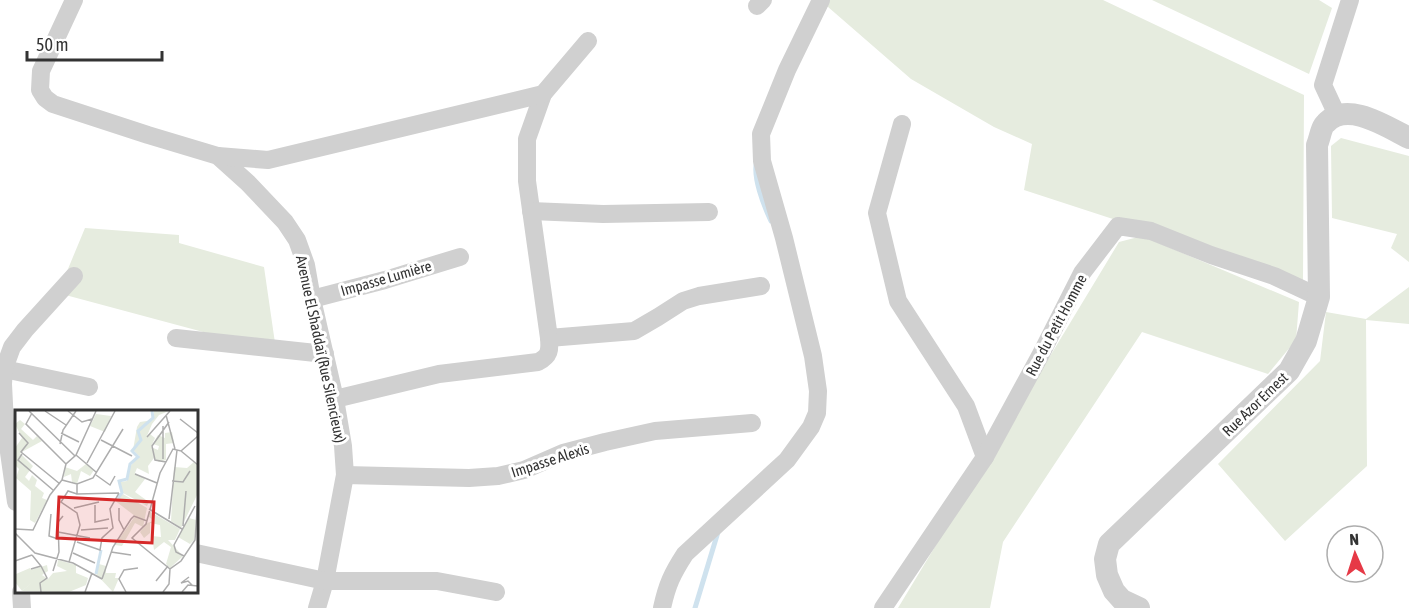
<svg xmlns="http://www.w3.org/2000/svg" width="1409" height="608" viewBox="0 0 1409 608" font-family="'Asap Condensed',sans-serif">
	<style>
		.grass { fill: #e6ecdf }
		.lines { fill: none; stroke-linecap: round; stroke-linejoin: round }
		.stream { stroke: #cfe2ee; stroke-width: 5 }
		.minor { stroke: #d0d0d0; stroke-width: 18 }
		.tertiary { stroke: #d0d0d0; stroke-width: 22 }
		.labels { text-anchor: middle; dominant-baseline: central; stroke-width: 6; stroke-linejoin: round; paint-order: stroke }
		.street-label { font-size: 15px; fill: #333; stroke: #fff }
		.inset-river { fill: none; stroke: #cfe2ee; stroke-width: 3 }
		.inset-road { fill: none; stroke: #adadad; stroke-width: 1.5 }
		.view { fill: #d62828; fill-opacity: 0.15; stroke: #d62828; stroke-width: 3 }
		.inset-edge { fill: none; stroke: #333; stroke-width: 3 }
	</style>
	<rect width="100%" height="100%" fill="#fff"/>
	<g class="grass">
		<polygon points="820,0 1103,0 1304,95 1303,281 1024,190 1032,144 994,127 911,79"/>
		<polygon points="1152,0 1319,0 1332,8 1309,74"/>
		<polygon points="1341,138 1409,156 1409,262 1391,248 1397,234 1332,218 1331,146"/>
		<polygon points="85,228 179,235 179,243 264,267 275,343 248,344 58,293"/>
		<polygon points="1142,236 1299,302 1296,340 1268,374 1142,332 1003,542 990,608 898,608 1119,242"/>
		<polygon points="1409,287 1409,324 1366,320 1367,466 1285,541 1218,464 1320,361 1326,312 1366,319"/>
	</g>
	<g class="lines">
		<g class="stream">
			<path d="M 757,161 C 752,176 764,206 771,221"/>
			<polyline points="695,608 718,532"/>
		</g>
		<g class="minor">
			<polyline points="74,0 41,71 40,90 45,98 53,104 148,135 218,156 248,183 285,222 297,240 306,265 312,299 335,399 343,446 345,475 325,581 317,608"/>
			<polyline points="757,6 763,0"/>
			<polyline points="543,94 527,139 527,181 549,338 634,331 658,317 683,301 699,296 761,286"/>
			<polyline points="1337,115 1323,85 1350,0"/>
			<polyline points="902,124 877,213 898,301 966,406 985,457"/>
			<polyline points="218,156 268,160 543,94 588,41"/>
			<polyline points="531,211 603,214 709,212"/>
			<polyline points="312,299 385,280 460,257"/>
			<polyline points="176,338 325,354"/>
			<polyline points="4,369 89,387"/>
			<path d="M 335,399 L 439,374 L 538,362 C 550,356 550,350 549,338"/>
			<polyline points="345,475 469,478 498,476 524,470 563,453 605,442 655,431 752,423"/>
			<polyline points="16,502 5,424 3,384 4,369 12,347 25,330 74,276"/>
			<polyline points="196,553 325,581 437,581 496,592"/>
			<polyline points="21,592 22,608"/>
			<path d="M 662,608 C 667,585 672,574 685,554 L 787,460 L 811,427 L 817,413 L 818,391 L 813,356 L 784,238 L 762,161 L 761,134 L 787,70 L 821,0"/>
			<polyline points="883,608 985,457 1041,354 1082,273 1118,226 1151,231 1211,255 1274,276 1319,297"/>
		</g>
		<path class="tertiary" d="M 1139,608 L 1122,600 L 1114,591 L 1107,575 L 1105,559 L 1109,544 L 1289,371 L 1306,341 L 1319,297 L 1317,145 C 1320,138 1321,127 1326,123 C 1347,100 1387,127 1409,138"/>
	</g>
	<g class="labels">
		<g class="street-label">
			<text transform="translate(386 278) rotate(-16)">Impasse Lumière</text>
			<text transform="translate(1056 325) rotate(-62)">Rue du Petit Homme</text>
			<text transform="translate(321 349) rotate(78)">Avenue El Shaddaï (Rue Silencieux)</text>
			<text transform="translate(1255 404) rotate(-44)">Rue Azor Ernest</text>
			<text transform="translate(550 460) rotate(-18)">Impasse Alexis</text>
		</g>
	</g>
	<g transform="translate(15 410)">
		<rect width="183" height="183" fill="#fff"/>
		<path d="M 139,1 L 154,1 L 144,5 L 137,14 L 132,26 L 135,24 L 140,28 L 136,37 L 143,40 L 144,36 L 138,34 L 143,25 L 150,28 L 150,23 L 157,22 L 159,33 L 151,34 L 151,50 L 144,52 L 139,48 L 133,56 L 134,64 L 122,58 L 120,63 L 130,69 L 120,82 L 134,92 L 132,96 L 108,83 L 105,72 L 112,71 L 113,59 L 124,46 L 118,40 L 122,17 L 125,12 L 138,10 ZM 81,4 L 96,6 L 90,22 L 75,16 ZM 5,10 L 10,14 L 6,19 L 18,30 L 22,26 L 27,31 L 5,43 L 18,56 L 10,67 L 14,71 L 17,65 L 22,70 L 20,76 L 29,83 L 27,88 L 32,90 L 20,113 L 15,110 L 16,81 L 1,68 L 4,59 L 0,55 L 0,38 L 7,28 L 0,14 ZM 179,52 L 183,56 L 183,83 L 166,118 L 156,111 L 159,57 L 172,58 ZM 71,54 L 79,60 L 75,66 L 66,61 L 62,74 L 57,72 L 56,64 L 49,67 L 50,57 L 62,61 ZM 108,84 L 132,98 L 128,117 L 120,113 L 107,136 L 100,135 L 120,106 L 99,90 ZM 134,101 L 165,119 L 160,130 L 153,130 L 168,146 L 155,158 L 151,154 L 156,137 L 149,132 L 139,140 L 137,126 L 146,127 L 145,115 L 135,113 L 135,123 L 129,128 L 125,122 L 132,113 L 139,111 L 133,106 ZM 174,108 L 181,110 L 179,130 L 175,134 L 163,127 ZM 43,150 L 61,155 L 61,163 L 73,168 L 71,175 L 54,182 L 7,181 L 22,168 L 16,160 L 32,155 L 33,161 L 27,165 L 33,169 L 38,163 L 52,161 L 42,156 ZM 84,154 L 91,156 L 91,163 L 101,163 L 100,168 L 104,168 L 98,182 L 81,164 Z" fill="#e6ecdf"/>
		<path d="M 0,156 L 1,164 L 15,158 L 23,168 L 7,181 L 0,172 Z" fill="#e6ecdf"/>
		<path class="inset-river" d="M 103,88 L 107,83 L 104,71 L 112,69 L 115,54 L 123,47 L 117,41 L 126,30 L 123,21 L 138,8 L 137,1M 81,164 L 86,140"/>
		<path class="inset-road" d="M 14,1 L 60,46M 30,1 L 51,15M 53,1 L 67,12 L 77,9M 17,3 L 11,14 L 51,54M 151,5 L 160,39M 165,9 L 183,23M 148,16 L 148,49M 4,23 L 13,33 L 6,42 L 45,74M 46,23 L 64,32M 132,27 L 155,1M 86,30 L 117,46M 45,34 L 48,20 L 61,1M 166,41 L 183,55M 7,44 L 3,50 L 38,80M 61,45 L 81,62M 151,52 L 140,50 L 137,36 L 154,12M 72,53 L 100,1M 120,64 L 142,73M 81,65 L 95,75 L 100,66M 47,70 L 62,74 L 78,68 L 108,19M 157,71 L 168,72 L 175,61M 62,74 L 62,84 L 104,83M 80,95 L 80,112 L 94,109M 59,98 L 84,92M 104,98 L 104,110 L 109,120M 134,99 L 167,119M 36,104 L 34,126 L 43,129M 154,109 L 162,40M 168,116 L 171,81M 0,119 L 18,120 L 35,85 L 47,70 L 51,54 L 61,45 L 81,1M 66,120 L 93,118M 43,122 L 75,128M 0,123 L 20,143 L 58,153 L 87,169M 62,132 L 85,140 L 87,128 L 98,118 L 95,99 L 104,83M 96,142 L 116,145M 58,143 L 80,153M 169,146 L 161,142 L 159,135 L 180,96M 0,151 L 17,145M 54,152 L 65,115 L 62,103 L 46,92 L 53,81 L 62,84M 16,159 L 26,156 L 17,145M 155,159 L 117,128 L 131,114 L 145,63 L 158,39 L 166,41 L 183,26M 38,161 L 44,142 L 43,112 L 48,106M 174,167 L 166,173 L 173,171 L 177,175M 87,169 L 98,137 L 116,109 L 119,106 L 132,111M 141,171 L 153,156M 26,182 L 25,173 L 32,168 L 26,156M 70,182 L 77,163M 111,182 L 104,169 L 109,160 L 123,158M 148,182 L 154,174 L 155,159 L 166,151 L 180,130 L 183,87M 167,182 L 173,175 L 183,176"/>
		<path class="view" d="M 44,87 L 139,92 L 137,133 L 42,128 Z"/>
		<rect width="183" height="183" class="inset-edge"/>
	</g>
	<g transform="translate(1355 554) rotate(357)"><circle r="28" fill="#ffffff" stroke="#adadad" stroke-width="1.5"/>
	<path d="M0-4.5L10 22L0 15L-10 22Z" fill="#e63946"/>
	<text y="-9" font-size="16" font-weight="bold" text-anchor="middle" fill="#333333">N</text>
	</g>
	<path d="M27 51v9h135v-9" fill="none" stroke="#333333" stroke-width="3"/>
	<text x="36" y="51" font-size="18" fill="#333333" stroke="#ffffff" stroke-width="4.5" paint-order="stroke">50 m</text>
</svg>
